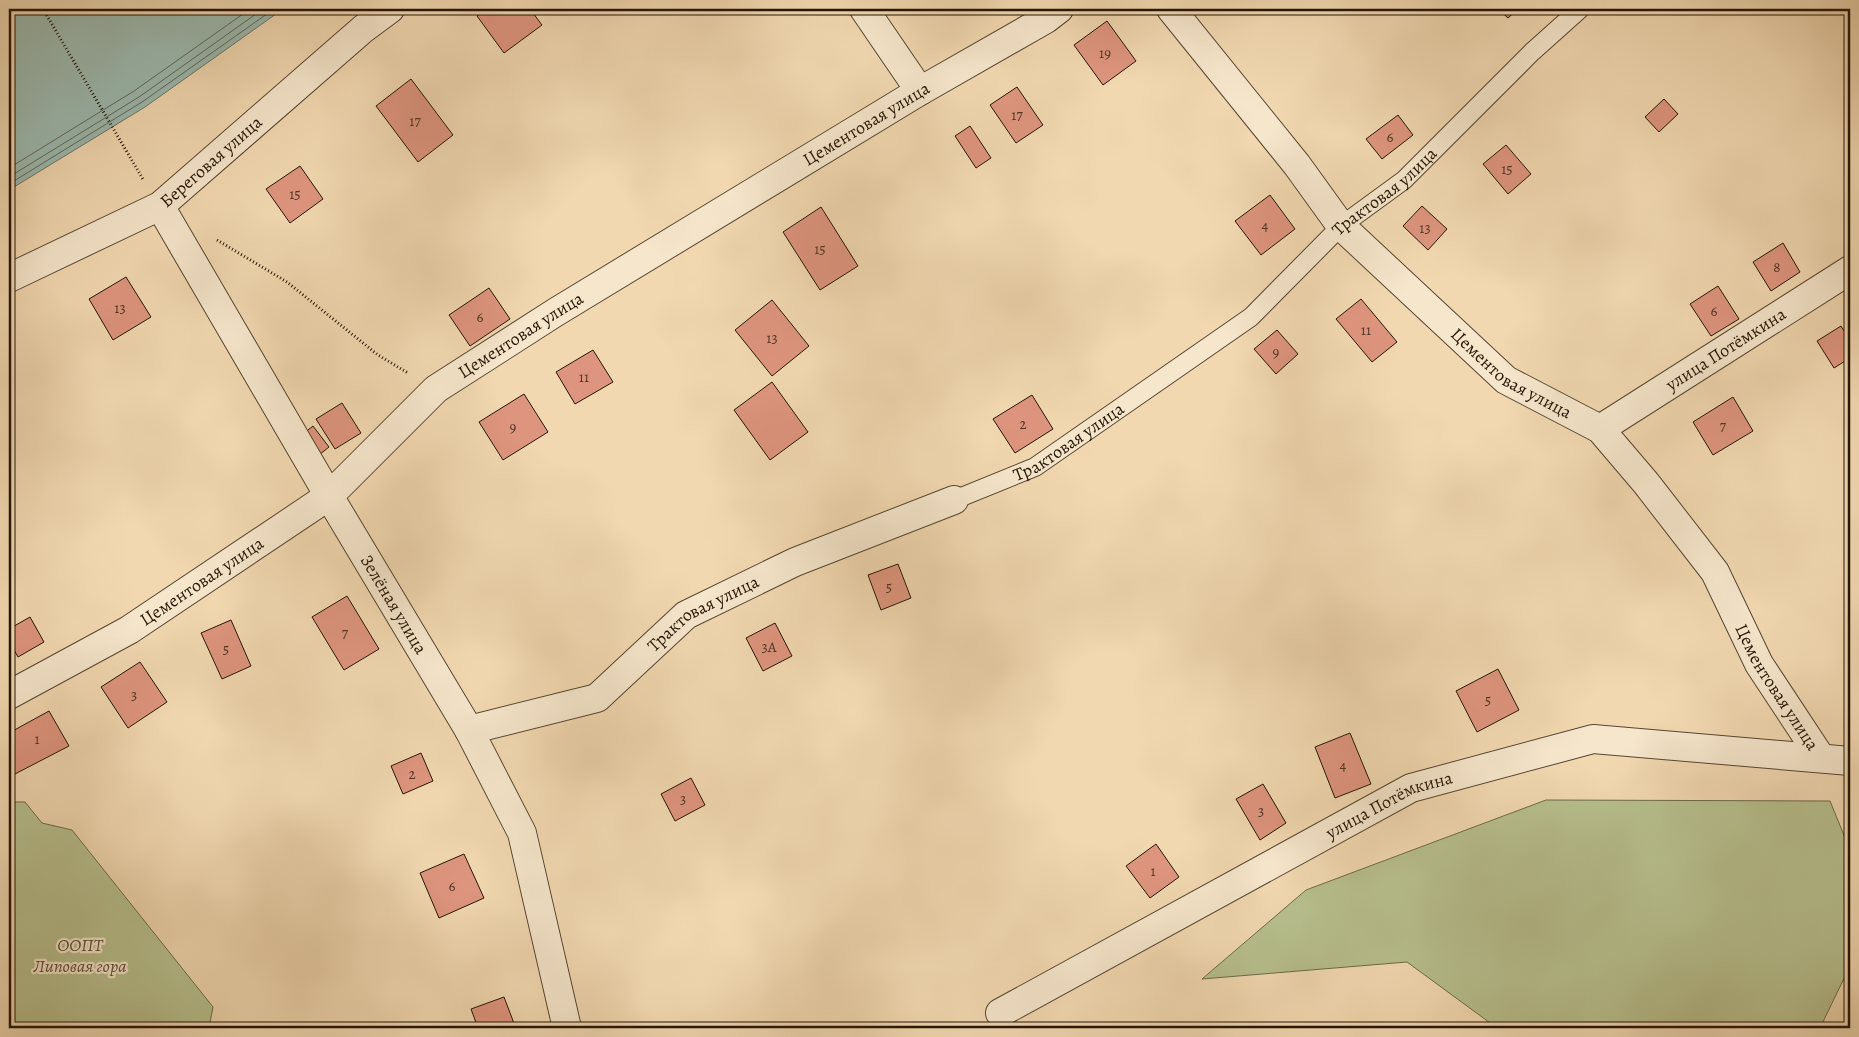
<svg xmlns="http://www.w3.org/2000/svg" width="1859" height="1037" viewBox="0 0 1859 1037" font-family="Alegreya,serif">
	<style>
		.green { fill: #b7bf8e; stroke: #6e6a4a }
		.water { fill: #9bb9af; stroke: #6b776b }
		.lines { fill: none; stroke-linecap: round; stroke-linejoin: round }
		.shore { stroke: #60675a; stroke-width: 1 }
		.building { fill: #de957f; stroke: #241505 }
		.lane-casing { stroke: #574630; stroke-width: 20 }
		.street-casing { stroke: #574630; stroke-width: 30 }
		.path { stroke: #241505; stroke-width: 3; stroke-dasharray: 1 2.5; stroke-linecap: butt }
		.lane { stroke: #f6e6cc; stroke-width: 18 }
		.street { stroke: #f6e6cc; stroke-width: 28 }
		.labels { text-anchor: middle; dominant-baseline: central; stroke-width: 4.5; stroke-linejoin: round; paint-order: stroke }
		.number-label { font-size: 15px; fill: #523524 }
		.street-label { font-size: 18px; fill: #241505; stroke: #f6e6cc }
		.park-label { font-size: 18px; font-style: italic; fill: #575035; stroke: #f6e6cc }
	</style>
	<rect width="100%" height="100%" fill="#f1d8b1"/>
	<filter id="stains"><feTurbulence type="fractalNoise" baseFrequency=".004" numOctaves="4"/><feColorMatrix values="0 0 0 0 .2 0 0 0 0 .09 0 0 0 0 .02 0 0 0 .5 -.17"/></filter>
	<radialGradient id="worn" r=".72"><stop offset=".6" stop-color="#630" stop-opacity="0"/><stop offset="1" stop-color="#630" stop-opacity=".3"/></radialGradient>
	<g class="green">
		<polygon points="1546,800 1830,801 1850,850 1850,966 1820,1028 1497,1028 1407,962 1202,979 1306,890"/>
		<polygon points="9,802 25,802 42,823 72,830 213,1007 209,1028 9,1028"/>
	</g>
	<polygon class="water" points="9,9 283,9 145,107 9,190"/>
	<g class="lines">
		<g class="shore">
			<polyline points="9,168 134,91 250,9"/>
			<polyline points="9,177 139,97 263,9"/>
			<polyline points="9,184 142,102 274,9"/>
		</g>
	</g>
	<g class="building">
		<polygon points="486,9 530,9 542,25 504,53 477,16"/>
		<polygon points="1498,9 1518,9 1508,18"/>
		<polygon points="1107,21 1136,61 1103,85 1074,45"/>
		<polygon points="411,79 453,135 418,162 376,106"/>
		<polygon points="1017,87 1043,125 1016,143 990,105"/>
		<polygon points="1664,99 1678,114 1659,132 1645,117"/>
		<polygon points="1398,115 1413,135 1382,159 1366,139"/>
		<polygon points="970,126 991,158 976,168 955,136"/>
		<polygon points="1506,145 1531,174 1508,194 1483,164"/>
		<polygon points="300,166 323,199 290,223 266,189"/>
		<polygon points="1270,195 1295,229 1261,255 1235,221"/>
		<polygon points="1422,206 1447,229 1428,250 1403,226"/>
		<polygon points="821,207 858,266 820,290 783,232"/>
		<polygon points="1783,243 1800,272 1771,291 1753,262"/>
		<polygon points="126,277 151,317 113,340 89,299"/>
		<polygon points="1718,286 1739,319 1711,336 1690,304"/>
		<polygon points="489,288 510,319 470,346 449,315"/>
		<polygon points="1361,299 1397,342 1372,362 1336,319"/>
		<polygon points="772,300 809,346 772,376 735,330"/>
		<polygon points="1841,326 1850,341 1850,358 1834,368 1817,341"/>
		<polygon points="1277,330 1298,354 1276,374 1254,349"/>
		<polygon points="593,350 613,382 575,404 556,372"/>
		<polygon points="772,382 808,432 770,460 734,410"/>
		<polygon points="524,394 548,432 503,460 479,422"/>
		<polygon points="1032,395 1053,429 1015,453 993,419"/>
		<polygon points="1733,397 1753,431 1713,455 1693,422"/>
		<polygon points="342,403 361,433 335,449 316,419"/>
		<polygon points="313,426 329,447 319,455 303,434"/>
		<polygon points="898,564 911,598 881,610 868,575"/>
		<polygon points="347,596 379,649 344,670 312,617"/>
		<polygon points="30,617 44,642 18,657 9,641 9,629"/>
		<polygon points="231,620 251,666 222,679 201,633"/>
		<polygon points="775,623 792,656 763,671 746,638"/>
		<polygon points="140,662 167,702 128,728 101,687"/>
		<polygon points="1498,669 1519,710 1477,732 1456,691"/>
		<polygon points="49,711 69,746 13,775 9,767 9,733"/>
		<polygon points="1350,733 1371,784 1335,798 1315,747"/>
		<polygon points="421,753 433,781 403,794 391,766"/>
		<polygon points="691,778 705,805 675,821 661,794"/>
		<polygon points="1263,784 1286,823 1260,840 1236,799"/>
		<polygon points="1156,844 1179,877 1150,898 1126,866"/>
		<polygon points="464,854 484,898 439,918 420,873"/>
		<polygon points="504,997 515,1026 509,1028 478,1028 471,1009"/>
	</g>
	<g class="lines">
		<g class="lane-casing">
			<g id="lane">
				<path id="s1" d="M 954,500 L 1035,467 L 1251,317 L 1341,226 L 1404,180 L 1532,52 L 1580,9"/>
			</g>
		</g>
		<g class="street-casing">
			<g id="street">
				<polyline points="864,9 920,91"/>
				<path id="s2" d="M 1171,9 L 1297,165 L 1341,226 L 1506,380 L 1600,429 L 1646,483 L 1715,572 L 1759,664 L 1821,758"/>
				<path id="s3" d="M 160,206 L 329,496 L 469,730 L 522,833 L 567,1028"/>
				<path id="s4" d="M 9,278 L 160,206 L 363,29 L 390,9"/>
				<path id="s5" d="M 1600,429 L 1850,270"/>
				<path id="s6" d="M 9,695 L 129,630 L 329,496 L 436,389 L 556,312 L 920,91 L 1046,19 L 1059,9"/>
				<path id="s7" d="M 469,730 L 597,698 L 686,615 L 795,562 L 954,500"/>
				<path id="s8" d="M 1000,1013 L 1411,788 L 1593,739 L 1850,761"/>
			</g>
		</g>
		<g class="path">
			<polyline points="43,9 144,181"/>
			<polyline points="217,240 287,282 378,355 408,373"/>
			<polyline points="9,955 13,966 11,1028"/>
		</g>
		<use href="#lane" class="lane"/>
		<use href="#street" class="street"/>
	</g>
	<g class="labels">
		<g class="number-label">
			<text x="1105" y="53">19</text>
			<text x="1017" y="115">17</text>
			<text x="415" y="121">17</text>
			<text x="1390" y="137">6</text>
			<text x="1507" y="169">15</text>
			<text x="295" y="194">15</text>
			<text x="1265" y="225">4</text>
			<text x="1425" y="228">13</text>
			<text x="820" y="249">15</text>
			<text x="1777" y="267">8</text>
			<text x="120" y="308">13</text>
			<text x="1714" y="311">6</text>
			<text x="480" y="317">6</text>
			<text x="1366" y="330">11</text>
			<text x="772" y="338">13</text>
			<text x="1276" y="352">9</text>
			<text x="584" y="377">11</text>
			<text x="1023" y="424">2</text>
			<text x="1723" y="426">7</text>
			<text x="513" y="427">9</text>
			<text x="889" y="587">5</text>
			<text x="345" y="633">7</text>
			<text x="769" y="647">3А</text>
			<text x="226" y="649">5</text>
			<text x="134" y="695">3</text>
			<text x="1488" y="700">5</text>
			<text x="37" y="739">1</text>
			<text x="1343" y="765">4</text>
			<text x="412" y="774">2</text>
			<text x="683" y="799">3</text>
			<text x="1261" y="811">3</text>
			<text x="1153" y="871">1</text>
			<text x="452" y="886">6</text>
		</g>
		<g class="street-label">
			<text stroke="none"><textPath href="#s6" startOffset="1034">Цементовая улица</textPath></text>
			<text stroke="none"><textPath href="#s4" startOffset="235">Береговая улица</textPath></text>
			<text stroke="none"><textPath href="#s1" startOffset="534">Трактовая улица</textPath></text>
			<text stroke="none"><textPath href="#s6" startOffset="629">Цементовая улица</textPath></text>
			<text stroke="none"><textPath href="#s5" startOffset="149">улица Потёмкина</textPath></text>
			<text stroke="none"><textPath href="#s2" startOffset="502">Цементовая улица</textPath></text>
			<text stroke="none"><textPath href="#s1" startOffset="129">Трактовая улица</textPath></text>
			<text stroke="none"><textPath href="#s6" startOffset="224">Цементовая улица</textPath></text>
			<text stroke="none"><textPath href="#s3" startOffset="462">Зелёная улица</textPath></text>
			<text stroke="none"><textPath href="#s7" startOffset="269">Трактовая улица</textPath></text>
			<text stroke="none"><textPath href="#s2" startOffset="922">Цементовая улица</textPath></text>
			<text stroke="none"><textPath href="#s8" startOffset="442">улица Потёмкина</textPath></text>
		</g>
		<g class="park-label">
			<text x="80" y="945">ООПТ<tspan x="80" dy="21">Липовая гора</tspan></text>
		</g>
	</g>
	<rect width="1859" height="1037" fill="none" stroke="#f1d8b1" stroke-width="30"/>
	<rect x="10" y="10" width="1839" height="1017" fill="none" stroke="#241505" stroke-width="2.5"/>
	<rect x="15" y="15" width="1829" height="1007" fill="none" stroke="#241505"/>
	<rect width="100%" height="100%" filter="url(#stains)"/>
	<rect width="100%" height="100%" fill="url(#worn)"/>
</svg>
